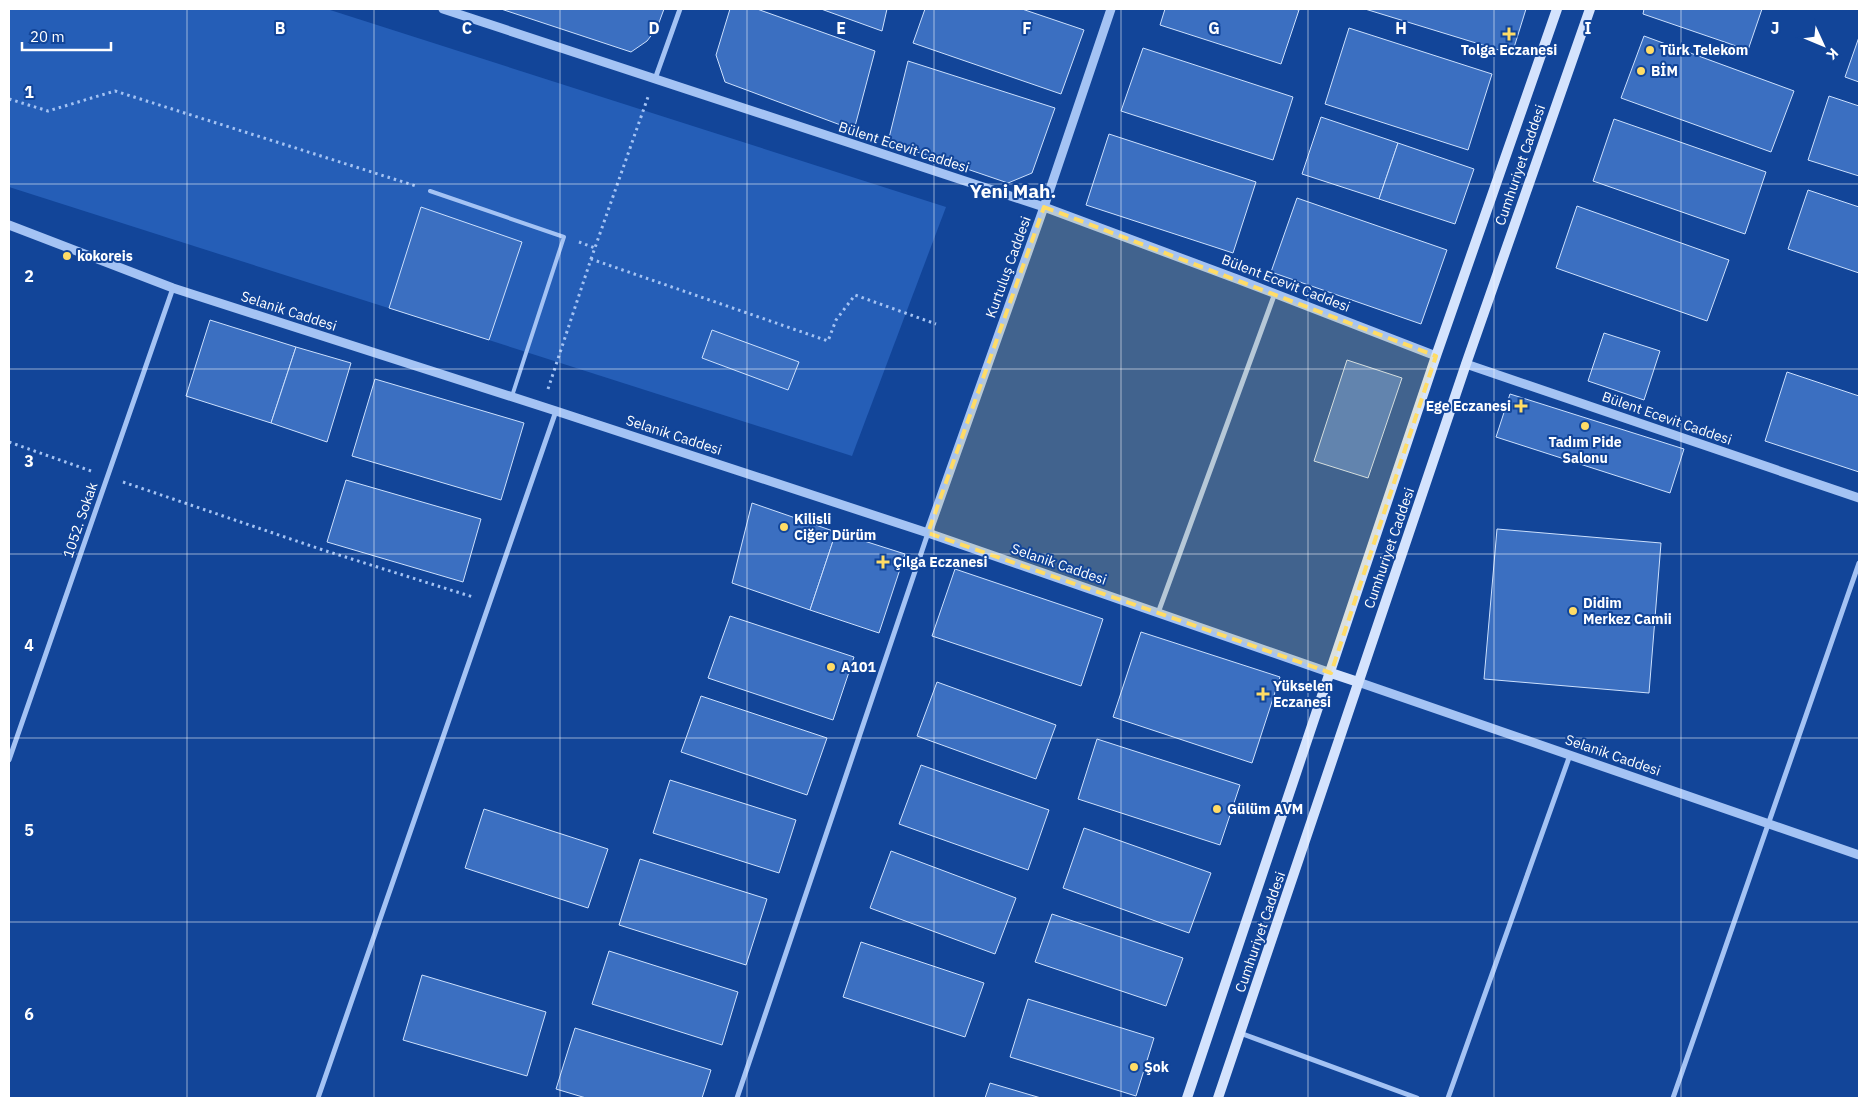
<svg xmlns="http://www.w3.org/2000/svg" width="1868" height="1107" viewBox="0 0 1868 1107" font-family="'IBM Plex Sans',sans-serif">
	<style>
		.green { fill: #255eb7 }
		.building { fill: #3b6fc1; stroke: #cce0fd }
		.lines { fill: none; stroke-linecap: round; stroke-linejoin: round }
		.path { stroke: #a4c3f4; stroke-width: 3; stroke-dasharray: 2.5 4; stroke-linecap: butt }
		.service { stroke: #a4c3f4; stroke-width: 4 }
		.minor { stroke: #a4c3f4; stroke-width: 5 }
		.tertiary { stroke: #a4c3f4; stroke-width: 9 }
		.secondary { stroke: #d4e3fd; stroke-width: 10 }
		.marked { fill: #ffdc66; fill-opacity: 0.2; stroke: #ffdc66; stroke-width: 4; stroke-dasharray: 10 6; stroke-linejoin: round }
		.grid { fill: none; stroke: #fff; stroke-width: 1; stroke-opacity: 0.55 }
		.poi-dot { fill: #ffdc66; stroke: #124599; stroke-width: 2 }
		.labels { text-anchor: middle; dominant-baseline: central; stroke-width: 4; stroke-linejoin: round; paint-order: stroke }
		.poi-label { font-size: 14px; font-weight: bold; fill: #fff; stroke: #124599; text-anchor: start }
		.street-label { font-size: 14px; fill: #fff; stroke: #124599 }
		.district-label { font-size: 19px; font-weight: bold; fill: #fff; stroke: #124599 }
		.grid-label { font-size: 16px; text-anchor: middle; font-weight: bold; fill: #fff; stroke: #124599; stroke-width: 4; stroke-linejoin: round; paint-order: stroke }
	</style>
	<rect width="100%" height="100%" fill="#124599"/>
	<polygon class="green" points="9,9 327,9 946,207 852,456 9,187"/>
	<g class="building">
		<polygon points="501,9 664,9 657,28 647,41 631,52"/>
		<polygon points="730,9 757,9 875,51 854,130 725,82 716,55"/>
		<polygon points="821,9 887,9 882,31"/>
		<polygon points="925,9 1022,9 1084,30 1061,94 913,43"/>
		<polygon points="1165,9 1294,9 1299,10 1281,64 1160,25"/>
		<polygon points="1365,9 1526,9 1512,54"/>
		<polygon points="1644,9 1762,9 1748,50 1643,14"/>
		<polygon points="1349,28 1492,74 1468,150 1325,104"/>
		<polygon points="1644,36 1794,91 1771,152 1621,98"/>
		<polygon points="1859,37 1859,82 1845,77"/>
		<polygon points="1143,48 1293,97 1273,160 1121,111"/>
		<polygon points="908,61 1055,108 1032,173 1008,183 888,142"/>
		<polygon points="1829,96 1859,106 1859,176 1808,160"/>
		<polygon points="1321,117 1398,143 1379,199 1302,174"/>
		<polygon points="1614,119 1766,172 1745,234 1593,181"/>
		<polygon points="1109,134 1256,182 1233,253 1086,205"/>
		<polygon points="1398,143 1474,169 1455,224 1379,199"/>
		<polygon points="1808,190 1859,207 1859,273 1788,249"/>
		<polygon points="1297,198 1447,250 1421,324 1271,272"/>
		<polygon points="1577,206 1729,260 1707,321 1556,268"/>
		<polygon points="421,207 522,242 489,340 389,308"/>
		<polygon points="210,320 296,347 271,423 186,396"/>
		<polygon points="712,330 799,362 788,390 702,358"/>
		<polygon points="1604,333 1660,351 1644,400 1588,381"/>
		<polygon points="296,347 351,363 327,442 271,423"/>
		<polygon points="1347,360 1402,378 1368,478 1314,461"/>
		<polygon points="1787,372 1859,396 1859,472 1765,441"/>
		<polygon points="375,379 524,423 501,500 352,456"/>
		<polygon points="1510,394 1684,449 1670,493 1496,437"/>
		<polygon points="346,480 481,519 463,582 327,542"/>
		<polygon points="752,503 836,532 810,610 732,583"/>
		<polygon points="1497,529 1661,543 1649,693 1484,679"/>
		<polygon points="836,532 905,554 879,633 810,610"/>
		<polygon points="955,569 1103,619 1081,686 932,636"/>
		<polygon points="730,616 854,657 833,720 708,678"/>
		<polygon points="1141,632 1280,677 1252,763 1113,717"/>
		<polygon points="937,682 1056,725 1036,779 917,736"/>
		<polygon points="701,696 827,738 807,795 681,752"/>
		<polygon points="1097,739 1240,785 1220,845 1078,799"/>
		<polygon points="921,765 1049,810 1028,870 899,824"/>
		<polygon points="670,780 796,820 779,873 653,833"/>
		<polygon points="484,809 608,849 588,908 465,868"/>
		<polygon points="1084,828 1211,873 1189,933 1063,888"/>
		<polygon points="891,851 1016,898 995,954 870,908"/>
		<polygon points="640,859 767,899 746,965 619,925"/>
		<polygon points="1052,914 1183,958 1166,1006 1035,962"/>
		<polygon points="861,942 984,983 965,1037 843,997"/>
		<polygon points="609,951 738,992 722,1045 592,1004"/>
		<polygon points="422,975 546,1012 527,1076 403,1040"/>
		<polygon points="1028,999 1154,1038 1136,1096 1010,1057"/>
		<polygon points="575,1028 711,1070 702,1098 586,1098 556,1089"/>
		<polygon points="990,1083 1041,1098 985,1098"/>
	</g>
	<g class="lines">
		<g class="path">
			<polyline points="9,99 48,111 115,91 416,186"/>
			<polyline points="579,242 595,248"/>
			<polyline points="591,259 648,97"/>
			<polyline points="548,389 591,259 828,341 836,320 855,295 936,324"/>
			<polyline points="9,442 91,471"/>
			<polyline points="123,482 323,550 473,597"/>
		</g>
		<polyline class="service" points="430,191 564,237 512,396"/>
		<g class="minor">
			<polyline points="655,79 680,9"/>
			<polyline points="1158,613 1275,293"/>
			<polyline points="9,760 173,288"/>
			<polyline points="1240,1033 1417,1098"/>
			<polyline points="318,1098 556,411"/>
			<polyline points="737,1098 928,533"/>
			<polyline points="1448,1098 1570,755"/>
			<polyline points="1673,1098 1859,563"/>
		</g>
		<g class="tertiary">
			<polyline points="443,9 1044,207 1237,279 1436,356"/>
			<polyline points="9,225 173,288 556,411 928,533 1331,673"/>
			<polyline points="1466,364 1859,498"/>
			<polyline points="928,533 1044,207 1111,9"/>
			<polyline points="1358,682 1859,855"/>
		</g>
		<g class="secondary">
			<polyline points="1331,673 1358,682"/>
			<polyline points="1187,1098 1436,356 1557,9"/>
			<polyline points="1218,1098 1466,364 1590,9"/>
		</g>
	</g>
	<path class="marked" d="M 1044,207 L 1436,356 L 1331,673 L 928,533 Z"/>
	<path class="grid" d="M 187,9 L 187,1098M 374,9 L 374,1098M 560,9 L 560,1098M 747,9 L 747,1098M 934,9 L 934,1098M 1121,9 L 1121,1098M 1308,9 L 1308,1098M 1494,9 L 1494,1098M 1681,9 L 1681,1098M 9,184 L 1859,184M 9,369 L 1859,369M 9,554 L 1859,554M 9,738 L 1859,738M 9,922 L 1859,922"/>
	<g class="poi-dot">
		<path d="M1506.5 26.5h5v5h5v5h-5v5h-5v-5h-5v-5h5z"/>
		<circle cx="1650" cy="50" r="5"/>
		<circle cx="1641" cy="71" r="5"/>
		<circle cx="67" cy="256" r="5"/>
		<path d="M1518.5 398.5h5v5h5v5h-5v5h-5v-5h-5v-5h5z"/>
		<circle cx="1585" cy="426" r="5"/>
		<circle cx="784" cy="527" r="5"/>
		<path d="M880.5 554.5h5v5h5v5h-5v5h-5v-5h-5v-5h5z"/>
		<circle cx="1573" cy="611" r="5"/>
		<circle cx="831" cy="667" r="5"/>
		<path d="M1260.5 686.5h5v5h5v5h-5v5h-5v-5h-5v-5h5z"/>
		<circle cx="1217" cy="809" r="5"/>
		<circle cx="1134" cy="1067" r="5"/>
	</g>
	<g class="labels">
		<g class="poi-label">
			<text x="1509" y="50" text-anchor="middle">Tolga Eczanesi</text>
			<text x="1660" y="50">Türk Telekom</text>
			<text x="1651" y="71">BİM</text>
			<text x="77" y="256">kokoreis</text>
			<text x="1511" y="406" text-anchor="end">Ege Eczanesi</text>
			<text x="1585" y="442" text-anchor="middle">Tadım Pide<tspan x="1585" dy="16">Salonu</tspan></text>
			<text x="794" y="519">Kilisli<tspan x="794" dy="16">Ciğer Dürüm</tspan></text>
			<text x="893" y="562">Çılga Eczanesi</text>
			<text x="1583" y="603">Didim<tspan x="1583" dy="16">Merkez Camii</tspan></text>
			<text x="841" y="667">A101</text>
			<text x="1273" y="686">Yükselen<tspan x="1273" dy="16">Eczanesi</tspan></text>
			<text x="1227" y="809">Gülüm AVM</text>
			<text x="1144" y="1067">Şok</text>
		</g>
		<g class="street-label">
			<text transform="translate(904 147) rotate(18)">Bülent Ecevit Caddesi</text>
			<text transform="translate(1520 165) rotate(-71)">Cumhuriyet Caddesi</text>
			<text transform="translate(1008 267) rotate(-70)">Kurtuluş Caddesi</text>
			<text transform="translate(1286 283) rotate(21)">Bülent Ecevit Caddesi</text>
			<text transform="translate(289 311) rotate(18)">Selanik Caddesi</text>
			<text transform="translate(1667 418) rotate(19)">Bülent Ecevit Caddesi</text>
			<text transform="translate(674 435) rotate(18)">Selanik Caddesi</text>
			<text transform="translate(80 520) rotate(-71)">1052. Sokak</text>
			<text transform="translate(1389 548) rotate(-71)">Cumhuriyet Caddesi</text>
			<text transform="translate(1059 564) rotate(19)">Selanik Caddesi</text>
			<text transform="translate(1613 755) rotate(19)">Selanik Caddesi</text>
			<text transform="translate(1260 932) rotate(-71)">Cumhuriyet Caddesi</text>
		</g>
		<g class="district-label">
			<text x="1013" y="191">Yeni Mah.</text>
		</g>
	</g>
	<g class="grid-label">
		<text x="280" y="34">B</text>
		<text x="467" y="34">C</text>
		<text x="654" y="34">D</text>
		<text x="841" y="34">E</text>
		<text x="1027" y="34">F</text>
		<text x="1214" y="34">G</text>
		<text x="1401" y="34">H</text>
		<text x="1588" y="34">I</text>
		<text x="1775" y="34">J</text>
		<text x="29" y="98">1</text>
		<text x="29" y="282">2</text>
		<text x="29" y="467">3</text>
		<text x="29" y="651">4</text>
		<text x="29" y="836">5</text>
		<text x="29" y="1020">6</text>
	</g>
	<rect width="1868" height="1107" fill="none" stroke="#ffffff" stroke-width="20"/>
	<g transform="translate(1823 45) rotate(134)" stroke="#124599" stroke-width="4" paint-order="stroke">
	<path d="M0-4L9 19L0 12L-9 19Z" fill="#ffffff"/>
	<text y="-8" font-size="14" font-weight="bold" text-anchor="middle" fill="#ffffff">K</text>
	</g>
	<path d="M22 42v8h89v-8" fill="none" stroke="#ffffff" stroke-width="2.5"/>
	<text x="30" y="42" font-size="15" fill="#ffffff" stroke="#124599" stroke-width="4" paint-order="stroke">20 m</text>
</svg>
